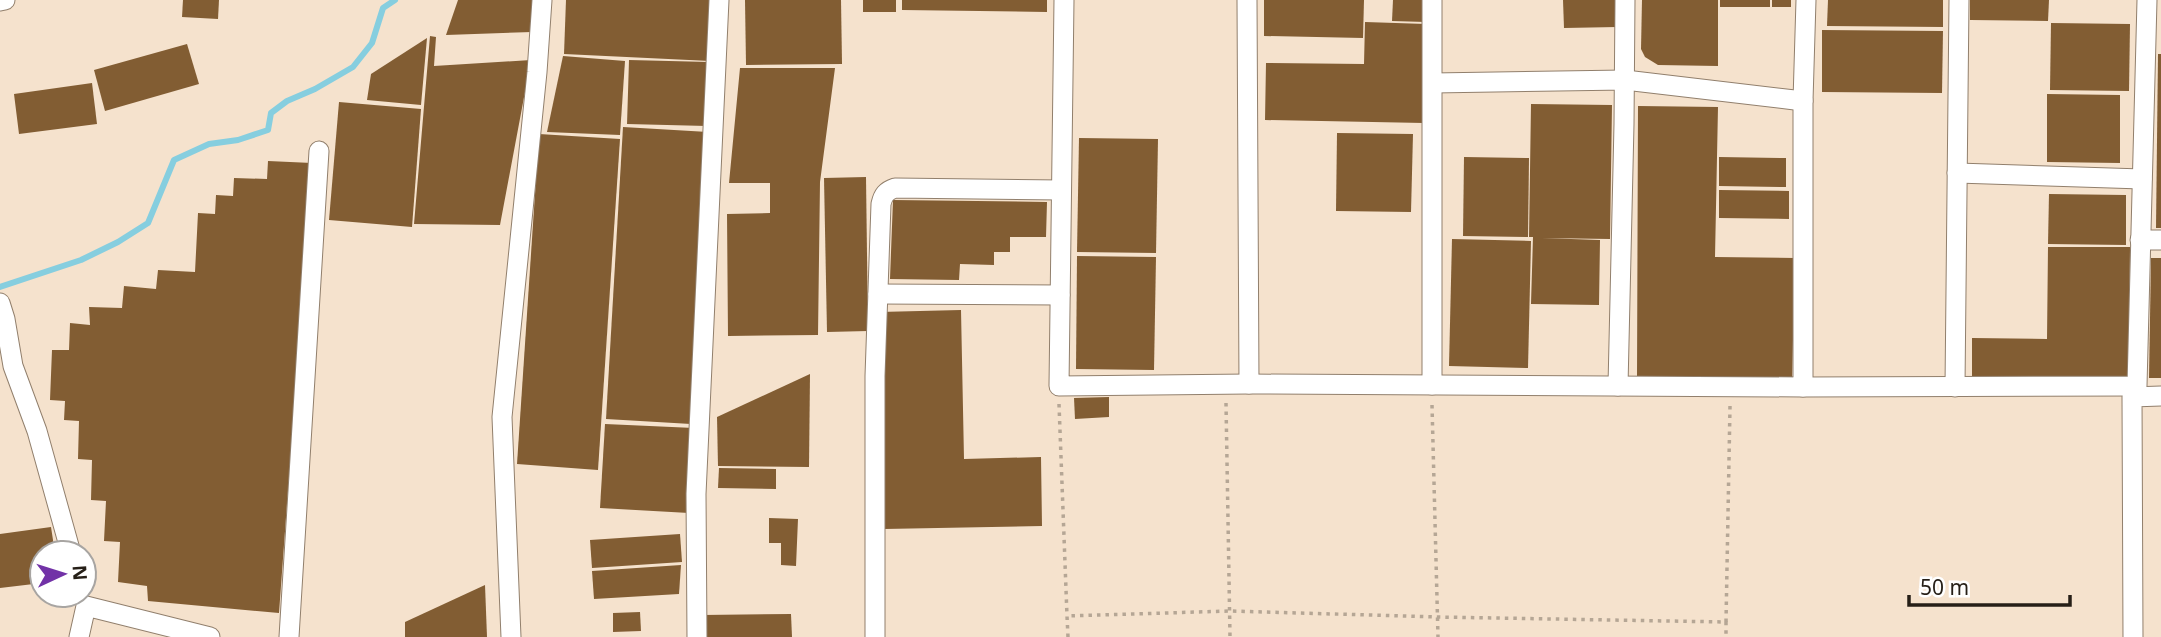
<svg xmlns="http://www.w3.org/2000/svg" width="2161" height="637" viewBox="0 0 2161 637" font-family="'Noto Sans',sans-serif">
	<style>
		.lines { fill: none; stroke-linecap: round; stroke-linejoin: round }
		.stream { stroke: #86cedf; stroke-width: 6 }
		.building { fill: #825d33 }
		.street-casing { stroke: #917f6c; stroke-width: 21 }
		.path { stroke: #b5a695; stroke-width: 3.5; stroke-dasharray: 3.5 5; stroke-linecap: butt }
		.street { stroke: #fff; stroke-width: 19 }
	</style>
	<rect width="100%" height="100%" fill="#f5e2cd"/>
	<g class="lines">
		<polyline class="stream" points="0,287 81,260 118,242 148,223 174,160 209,144 238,140 268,130 271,113 287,101 315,89 353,67 372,43 383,8 395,0"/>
	</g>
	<g class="building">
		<polygon points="183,0 219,0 218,19 182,17"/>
		<polygon points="458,0 533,0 532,32 446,35"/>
		<polygon points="566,0 713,0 710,61 564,54"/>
		<polygon points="745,0 841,0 842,64 746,65"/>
		<rect x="863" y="0" width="33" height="12"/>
		<polygon points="902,0 1047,0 1047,12 902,10"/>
		<polygon points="1264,0 1364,0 1363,38 1264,36"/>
		<polygon points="1393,0 1426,0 1426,22 1392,21"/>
		<polygon points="1563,0 1616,0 1617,27 1564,28"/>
		<polygon points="1642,0 1718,0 1718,66 1658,65 1645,57 1641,49"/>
		<rect x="1720" y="0" width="50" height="7"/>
		<rect x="1772" y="0" width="19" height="7"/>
		<polygon points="1828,0 1943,0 1943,27 1827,26"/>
		<polygon points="1970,0 2049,0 2048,21 1970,20"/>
		<polygon points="1365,22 1426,24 1424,123 1265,120 1266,63 1364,64"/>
		<polygon points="2051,23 2130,24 2129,91 2050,90"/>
		<polygon points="1822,30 1943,31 1942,93 1822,92"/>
		<polygon points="430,36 436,37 434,66 531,60 500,225 414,224"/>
		<polygon points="427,38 421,105 367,100 371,74"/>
		<polygon points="187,44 199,84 105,111 94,70"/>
		<polygon points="2158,54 2161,54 2161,228 2156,228"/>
		<polygon points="563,56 625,61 620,135 547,132"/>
		<polygon points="629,60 709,62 707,126 627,124"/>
		<polygon points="740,68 835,68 820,182 818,335 728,336 727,214 770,213 770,183 729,183"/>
		<polygon points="92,83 97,124 19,134 14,94"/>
		<polygon points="2047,94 2120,95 2120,163 2047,162"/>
		<polygon points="339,102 421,109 412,227 329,220"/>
		<polygon points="1531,104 1612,105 1610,239 1542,238 1600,240 1599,305 1531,304 1533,237 1529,237"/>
		<polygon points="1638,106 1718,107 1715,257 1795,258 1792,381 1637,380"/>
		<polygon points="623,127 708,132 691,424 606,419"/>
		<polygon points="1337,133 1413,134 1411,212 1336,211"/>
		<polygon points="539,134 620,139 598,470 517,464"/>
		<polygon points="1079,138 1158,139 1156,253 1077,252"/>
		<polygon points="1464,157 1529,158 1528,237 1463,236"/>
		<polygon points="1719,157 1786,158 1786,187 1719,186"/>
		<polygon points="268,161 312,163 279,613 148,601 147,586 118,582 120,542 104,541 106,501 91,500 92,460 78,459 79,421 64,420 65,401 50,400 52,350 69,350 70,323 90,325 89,307 122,308 124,286 156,289 158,270 195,272 198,213 215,214 216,195 233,196 234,178 267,179"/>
		<polygon points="866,177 868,331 827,332 824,178"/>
		<polygon points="1719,190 1789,191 1789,219 1719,218"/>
		<polygon points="2049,194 2126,195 2126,245 2048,244"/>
		<polygon points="893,200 1047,202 1046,237 1010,237 1010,252 994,252 994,265 960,264 959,280 890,279"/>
		<polygon points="1452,239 1531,241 1528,368 1449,366"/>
		<polygon points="2048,247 2130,247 2129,378 1972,376 1972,338 2047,339"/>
		<polygon points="1077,256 1156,257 1154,370 1076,369"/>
		<polygon points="2151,258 2161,258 2161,378 2149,378"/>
		<polygon points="961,310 964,459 1041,457 1042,526 884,529 879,312"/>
		<polygon points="810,374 809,467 718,466 717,417"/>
		<polygon points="1109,397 1109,417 1075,419 1074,398"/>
		<polygon points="605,424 694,428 689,513 600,508"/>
		<polygon points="719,468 776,469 776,489 718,488"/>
		<polygon points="769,518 798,519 796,566 781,565 781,543 769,543"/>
		<polygon points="51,527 55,553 42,553 42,583 0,588 0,534"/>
		<polygon points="680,534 682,562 592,568 590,540"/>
		<polygon points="681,565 679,594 594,599 592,571"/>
		<polygon points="485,585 487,637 405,637 405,622"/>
		<polygon points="640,612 641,631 613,632 613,613"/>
		<polygon points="791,614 792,637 703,637 702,615"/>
	</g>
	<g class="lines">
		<g class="street-casing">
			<g id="street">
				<polyline points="1064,0 1059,386 1249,384 1803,387 1803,101 1806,0"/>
				<polyline points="1247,0 1249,384"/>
				<polyline points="0,1 5,0"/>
				<polyline points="1433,83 1625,80 1803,101"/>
				<polyline points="1957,173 2142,179"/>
				<polyline points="2140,240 2161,240"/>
				<polyline points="878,294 1060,295"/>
				<polyline points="0,303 5,319 13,366 37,431 71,553"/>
				<polyline points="1432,385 1432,0"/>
				<polyline points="1618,386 1624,124 1625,0"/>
				<polyline points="1803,387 2137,386 2147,0"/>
				<polyline points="1955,387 1959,0"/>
				<polyline points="79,637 86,606 210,637"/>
				<polyline points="289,637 319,151"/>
				<polyline points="511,637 502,417 537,72 542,0"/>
				<polyline points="697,637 696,494 719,0"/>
				<path d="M 875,637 L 875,376 L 881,204 C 883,195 886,191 895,188 L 1061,190"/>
				<polyline points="2133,637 2132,397 2161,396"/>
			</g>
		</g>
		<g class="path">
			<polyline points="1226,403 1230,637"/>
			<polyline points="1059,404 1067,616"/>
			<polyline points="1432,405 1438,637"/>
			<polyline points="1726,622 1730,406"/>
			<polyline points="1068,637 1067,616 1230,611 1438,617 1726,622 1726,637"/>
		</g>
		<use href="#street" class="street"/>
	</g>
	<g transform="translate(63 574) rotate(86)"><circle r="33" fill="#ffffff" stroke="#a8a5a2" stroke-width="2"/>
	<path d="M0-5L12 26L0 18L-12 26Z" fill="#7232a7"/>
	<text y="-10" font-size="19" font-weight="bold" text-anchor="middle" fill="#261f17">N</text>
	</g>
	<path d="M1909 595v10h161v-10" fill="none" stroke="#261f17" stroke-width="3.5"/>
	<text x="1920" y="595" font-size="21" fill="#261f17" stroke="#ffffff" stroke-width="5" paint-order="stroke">50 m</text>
</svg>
